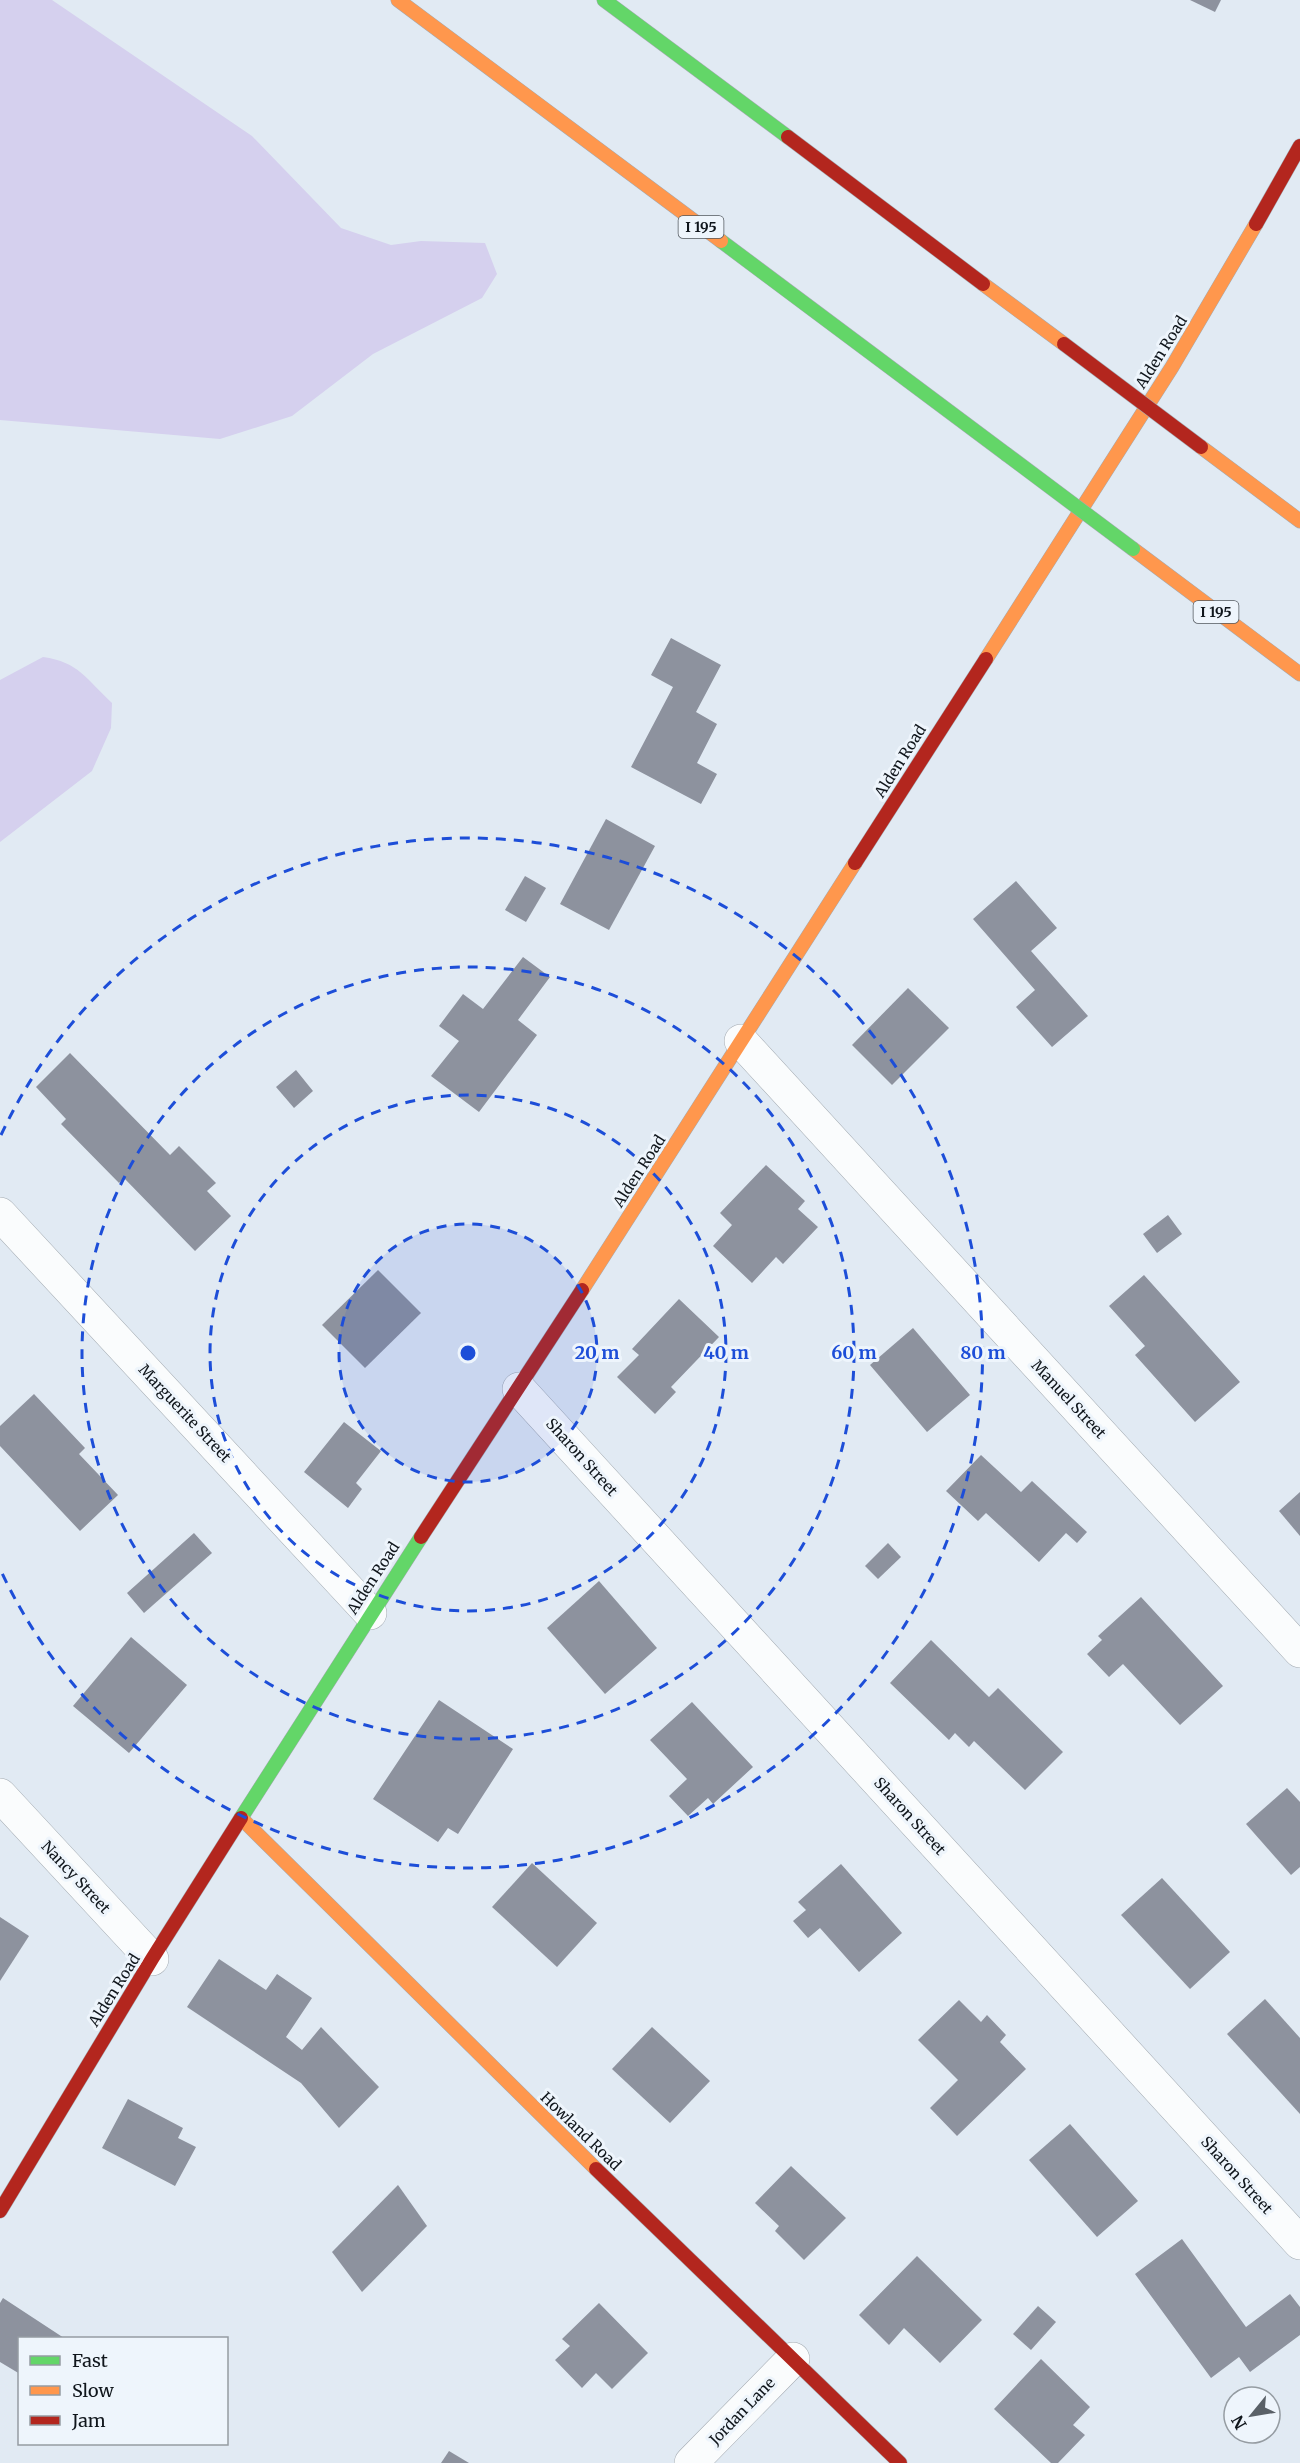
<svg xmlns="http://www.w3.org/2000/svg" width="1300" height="2463" viewBox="0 0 1300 2463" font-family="Merriweather,serif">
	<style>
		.green { fill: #d5d0ee }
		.building { fill: #8d929e }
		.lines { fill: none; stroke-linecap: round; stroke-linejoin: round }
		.street-casing { stroke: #a4abb2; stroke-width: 34 }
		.fast-casing { stroke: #a4abb2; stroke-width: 15 }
		.slow-casing { stroke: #a4abb2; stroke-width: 15 }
		.jam-casing { stroke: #a4abb2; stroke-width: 15 }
		.street { stroke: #fafcfd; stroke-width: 33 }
		.fast { stroke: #63d668; stroke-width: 14 }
		.slow { stroke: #ff974d; stroke-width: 14 }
		.jam { stroke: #b3261e; stroke-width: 14 }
		.fast-bridge-casing { stroke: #a4abb2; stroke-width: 15; stroke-linecap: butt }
		.jam-bridge-casing { stroke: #a4abb2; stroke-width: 15; stroke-linecap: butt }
		.fast-bridge { stroke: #63d668; stroke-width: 14 }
		.jam-bridge { stroke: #b3261e; stroke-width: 14 }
		.ring { fill: none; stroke: #1d4ed8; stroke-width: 3; stroke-dasharray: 10 8 }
		.labels { text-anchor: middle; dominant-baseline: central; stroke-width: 6; stroke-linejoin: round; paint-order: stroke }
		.shield { fill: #eef5fc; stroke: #53595f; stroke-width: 1.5 }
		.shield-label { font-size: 14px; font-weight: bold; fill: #10161c }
		.street-label { font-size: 15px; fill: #10161c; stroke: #eef5fc }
		.centre { fill: #1d4ed8; stroke: #eef5fc; stroke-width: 3 }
		.ring-label { font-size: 18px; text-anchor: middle; font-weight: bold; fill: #1d4ed8; stroke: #eef5fc; stroke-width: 6; stroke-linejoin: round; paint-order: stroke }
	</style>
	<rect width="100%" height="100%" fill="#e1eaf3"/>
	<g class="green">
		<polygon points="0,0 52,0 252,136 341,228 391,245 421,241 485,243 497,274 482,298 373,354 292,416 220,439 0,420"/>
		<path d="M 43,657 C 79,662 86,679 112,703 L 111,728 L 92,771 L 0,842 L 0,680 Z"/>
	</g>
	<g class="building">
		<polygon points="1190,0 1221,0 1215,12"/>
		<polygon points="671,638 721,665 696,712 717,724 697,763 717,774 701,804 631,767 673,687 651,675"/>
		<polygon points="606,819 655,846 609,930 560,904"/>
		<polygon points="525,876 546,888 526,922 505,910"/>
		<polygon points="1016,881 1057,928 1031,951 1088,1016 1052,1047 1016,1007 1035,990 973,919"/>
		<polygon points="523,957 550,977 518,1020 537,1035 479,1112 431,1076 459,1041 439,1026 463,994 483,1009"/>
		<polygon points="908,988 949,1028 892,1085 852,1045"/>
		<polygon points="70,1053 170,1155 179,1146 216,1183 207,1191 231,1216 195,1251 124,1178 119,1183 61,1124 66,1119 36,1087"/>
		<polygon points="296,1070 313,1091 294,1108 276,1087"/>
		<polygon points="766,1165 805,1201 798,1209 818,1227 783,1264 776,1257 752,1283 713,1246 732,1225 720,1213"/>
		<polygon points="1168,1215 1182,1234 1157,1253 1143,1234"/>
		<polygon points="378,1270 421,1313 365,1368 322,1325"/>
		<polygon points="1144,1275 1240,1382 1195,1422 1135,1355 1145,1346 1109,1306"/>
		<polygon points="679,1299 719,1337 671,1387 676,1392 655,1414 617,1377 639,1355 632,1349"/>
		<polygon points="913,1328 970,1395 927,1432 870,1365"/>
		<polygon points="34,1394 85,1448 79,1454 118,1495 80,1531 0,1446 0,1426"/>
		<polygon points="344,1422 381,1451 356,1483 362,1489 348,1508 304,1472"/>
		<polygon points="981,1455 1021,1492 1032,1481 1087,1532 1077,1543 1066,1533 1039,1562 986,1513 978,1521 946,1491"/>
		<polygon points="1300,1492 1300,1536 1279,1511"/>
		<polygon points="194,1533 212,1553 144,1613 127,1593"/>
		<polygon points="888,1543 901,1557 878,1579 865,1566"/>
		<polygon points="599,1581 657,1648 605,1694 547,1628"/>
		<polygon points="1141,1597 1223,1686 1180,1725 1123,1664 1109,1677 1087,1654 1102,1640 1098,1636"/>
		<polygon points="131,1637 187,1685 129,1753 73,1706"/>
		<polygon points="931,1640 989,1697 998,1688 1063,1752 1025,1790 974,1741 969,1747 955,1733 949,1740 890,1683"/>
		<polygon points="439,1700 513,1749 458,1834 448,1828 438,1842 373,1799"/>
		<polygon points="692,1702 753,1767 713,1804 708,1798 688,1816 669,1796 687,1779 650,1740"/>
		<polygon points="1287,1788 1300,1802 1300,1867 1291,1875 1246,1824"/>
		<polygon points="532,1863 597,1923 557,1967 492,1907"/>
		<polygon points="841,1864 902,1933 859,1972 820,1928 808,1938 793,1921 806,1910 798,1902"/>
		<polygon points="1162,1878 1230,1952 1190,1989 1121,1915"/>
		<polygon points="0,1917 29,1936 0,1981"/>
		<polygon points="219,1959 266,1990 277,1974 312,1998 286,2037 302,2050 321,2027 379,2087 339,2128 301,2083 187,2007"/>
		<polygon points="1265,1999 1300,2038 1300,2114 1227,2034"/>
		<polygon points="959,2000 981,2022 987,2015 1006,2035 1000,2042 1026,2069 957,2136 930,2108 958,2080 918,2040"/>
		<polygon points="652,2027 710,2081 670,2123 612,2069"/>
		<polygon points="128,2099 183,2128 178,2138 196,2147 175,2186 102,2148"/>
		<polygon points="1070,2124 1138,2201 1097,2237 1029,2160"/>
		<polygon points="791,2166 846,2218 804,2260 775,2231 779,2226 755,2203"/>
		<polygon points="398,2185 427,2226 362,2292 332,2252"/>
		<polygon points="1182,2239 1246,2327 1290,2294 1300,2307 1300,2335 1250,2372 1239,2357 1211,2378 1135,2274"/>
		<polygon points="917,2256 982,2320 940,2363 904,2328 889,2345 859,2315"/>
		<polygon points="3,2298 64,2338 20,2338 20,2374 0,2362 0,2303"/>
		<polygon points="599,2303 648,2353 612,2389 596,2373 582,2388 555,2360 570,2346 562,2339"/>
		<polygon points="1038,2306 1056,2322 1031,2350 1013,2334"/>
		<polygon points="1041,2359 1090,2407 1073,2425 1085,2435 1058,2463 1051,2463 994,2409"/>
		<polygon points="449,2451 469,2463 441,2463"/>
	</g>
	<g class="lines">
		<g class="street-casing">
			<g id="street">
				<polyline points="741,1041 1300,1651"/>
				<polyline points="0,1214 370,1613"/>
				<polyline points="519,1389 1300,2243"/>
				<polyline points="0,1795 152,1959"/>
				<polyline points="691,2463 793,2359"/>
			</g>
		</g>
		<g class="fast-casing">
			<g id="fast">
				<polyline points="604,0 788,137"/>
				<polyline points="721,241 1006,454"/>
				<polyline points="241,1818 421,1537"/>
			</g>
		</g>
		<g class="slow-casing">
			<g id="slow">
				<polyline points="398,0 721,241"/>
				<polyline points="983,284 1064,344"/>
				<polyline points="1201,447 1300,521"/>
				<polyline points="1133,549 1300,674"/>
				<polyline points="986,659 1172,367 1256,224"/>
				<polyline points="582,1290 855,863"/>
				<polyline points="242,1819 596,2169"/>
			</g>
		</g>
		<g class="jam-casing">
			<g id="jam">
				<polyline points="788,137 983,284"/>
				<polyline points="1256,224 1300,146"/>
				<polyline points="855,863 986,659"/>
				<polyline points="421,1537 582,1290"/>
				<polyline points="596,2169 900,2463"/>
				<polyline points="0,2211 152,1959 241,1818"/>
			</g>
		</g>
		<use href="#street" class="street"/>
		<use href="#fast" class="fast"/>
		<use href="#slow" class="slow"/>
		<use href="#jam" class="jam"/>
		<g class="fast-bridge-casing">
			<polyline id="fast-bridge" points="1006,454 1133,549"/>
		</g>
		<g class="jam-bridge-casing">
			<polyline id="jam-bridge" points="1064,344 1201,447"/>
		</g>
		<use href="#fast-bridge" class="fast-bridge"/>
		<use href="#jam-bridge" class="jam-bridge"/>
	</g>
	<circle cx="468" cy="1353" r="129" fill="#1d4ed8" fill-opacity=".12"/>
	<g class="ring">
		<circle cx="468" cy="1353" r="129"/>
		<circle cx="468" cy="1353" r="258"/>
		<circle cx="468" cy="1353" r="386"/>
		<path d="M1 1135A515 515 0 1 1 1 1571"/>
	</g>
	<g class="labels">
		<g class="shield">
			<rect x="678.5" y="216" width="45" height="22" rx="4.5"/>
			<rect x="1193.5" y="601" width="45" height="22" rx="4.5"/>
		</g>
		<g class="shield-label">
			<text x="701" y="227">I 195</text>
			<text x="1216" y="612">I 195</text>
		</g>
		<g class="street-label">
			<text transform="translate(1161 352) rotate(-58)">Alden Road</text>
			<text transform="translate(900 761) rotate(-58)">Alden Road</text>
			<text transform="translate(639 1171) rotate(-57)">Alden Road</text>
			<text transform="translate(1069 1399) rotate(47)">Manuel Street</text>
			<text transform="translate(185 1413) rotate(47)">Marguerite Street</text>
			<text transform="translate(582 1457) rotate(48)">Sharon Street</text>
			<text transform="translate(373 1578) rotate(-57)">Alden Road</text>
			<text transform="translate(910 1816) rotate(48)">Sharon Street</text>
			<text transform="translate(76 1877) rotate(47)">Nancy Street</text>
			<text transform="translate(114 1990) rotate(-58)">Alden Road</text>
			<text transform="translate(581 2131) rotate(44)">Howland Road</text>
			<text transform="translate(1237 2175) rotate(48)">Sharon Street</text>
			<text transform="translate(742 2411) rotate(-46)">Jordan Lane</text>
		</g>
	</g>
	<circle cx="468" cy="1353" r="9" class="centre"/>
	<g class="ring-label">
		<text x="597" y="1359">20 m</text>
		<text x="726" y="1359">40 m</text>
		<text x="854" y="1359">60 m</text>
		<text x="983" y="1359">80 m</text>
	</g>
	<rect x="18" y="2337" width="210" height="108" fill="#eef5fc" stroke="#959ca2" stroke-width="1.5"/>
	<rect x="30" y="2356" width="30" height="9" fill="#63d668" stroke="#959ca2" stroke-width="1.5"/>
	<text x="72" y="2367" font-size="18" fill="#10161c">Fast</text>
	<rect x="30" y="2386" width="30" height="9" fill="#ff974d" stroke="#959ca2" stroke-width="1.5"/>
	<text x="72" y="2397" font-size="18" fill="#10161c">Slow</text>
	<rect x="30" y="2416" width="30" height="9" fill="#b3261e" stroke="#959ca2" stroke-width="1.5"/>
	<text x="72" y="2427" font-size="18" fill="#10161c">Jam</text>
	<g transform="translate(1252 2415) rotate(240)"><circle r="28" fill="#eef5fc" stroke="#959ca2" stroke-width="1.5"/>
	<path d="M0-4.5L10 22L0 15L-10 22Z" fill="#596067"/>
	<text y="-9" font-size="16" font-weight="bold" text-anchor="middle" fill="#10161c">N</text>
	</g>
</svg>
